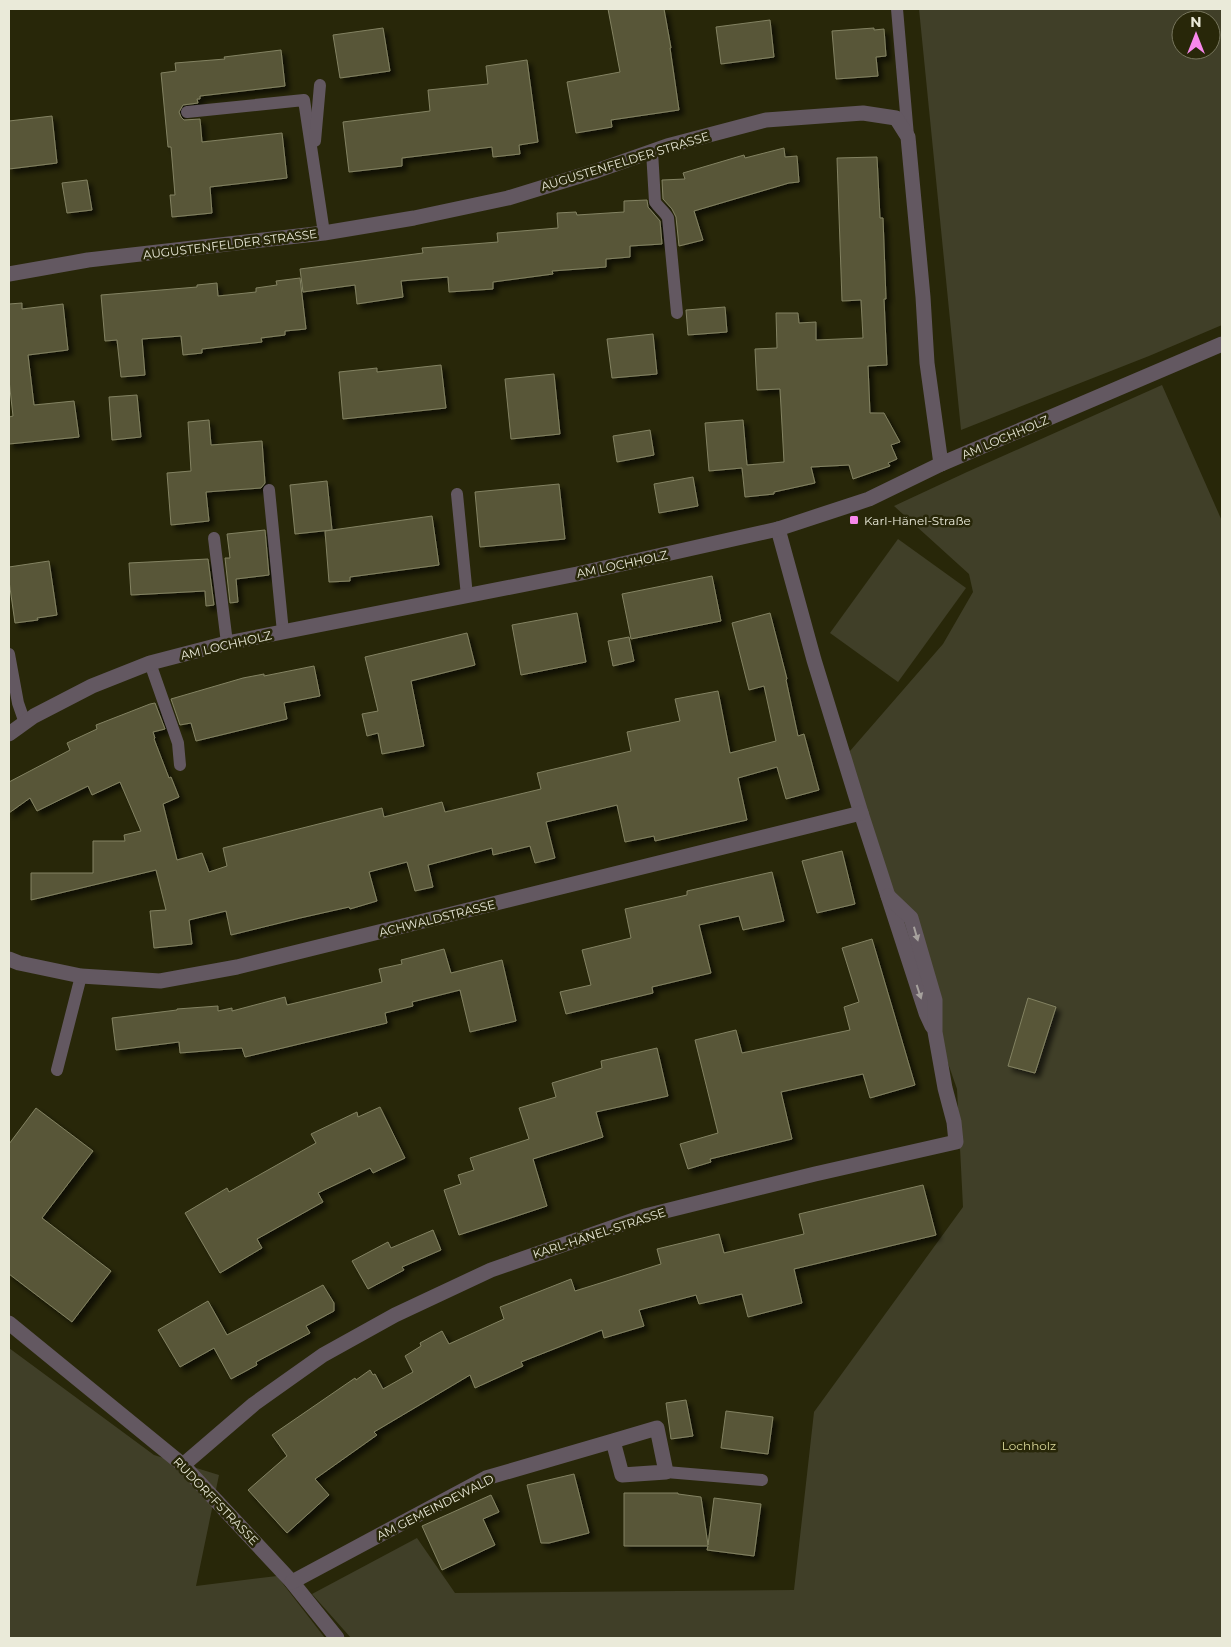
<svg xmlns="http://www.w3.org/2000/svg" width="1231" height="1647" viewBox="0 0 1231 1647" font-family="Montserrat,sans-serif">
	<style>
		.green { fill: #403f28; fill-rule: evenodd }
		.building { fill: #585738; stroke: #838262; filter: url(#shadow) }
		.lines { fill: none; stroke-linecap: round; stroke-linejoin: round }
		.lane { stroke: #635861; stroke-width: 12 }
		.street { stroke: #635861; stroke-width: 15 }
		.oneway { fill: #a6a19d }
		.poi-dot { fill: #f888eb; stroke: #282709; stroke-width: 2 }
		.labels { text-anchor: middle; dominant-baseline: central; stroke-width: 5; stroke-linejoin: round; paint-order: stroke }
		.street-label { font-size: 12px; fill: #eaead9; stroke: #282709 }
		.poi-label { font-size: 12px; fill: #eaead9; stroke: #282709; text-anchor: start }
		.park-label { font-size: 12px; fill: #dad899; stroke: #282709 }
	</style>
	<defs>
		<filter id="shadow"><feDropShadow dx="4.5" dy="4.5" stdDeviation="2.5" flood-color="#0009"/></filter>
	</defs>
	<rect width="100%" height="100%" fill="#282709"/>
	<g class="green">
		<path d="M 919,9 L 1222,9 L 1222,325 L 1149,356 L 961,430 ZM 1181,20 L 1211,20 L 1211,50 L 1181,50 Z"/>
		<polygon points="1162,385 1222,521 1222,1638 351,1638 312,1594 417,1538 455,1593 794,1590 814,1412 963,1207 957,1089 861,813 850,751 943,644 973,592 969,574 894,506 967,472"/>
		<polygon points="898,539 966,588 898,682 830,633"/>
		<polygon points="9,1348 154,1455 219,1475 196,1586 277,1576 325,1638 9,1638"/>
	</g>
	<g class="building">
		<polygon points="608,9 664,9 671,48 670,48 679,110 611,120 612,127 576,133 567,82 620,72"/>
		<polygon points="770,20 774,57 721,64 716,27"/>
		<polygon points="383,28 390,71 340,78 333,35"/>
		<polygon points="874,28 874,30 884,29 886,56 876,57 878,76 836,79 832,31"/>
		<polygon points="281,50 285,86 200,96 200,99 197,99 198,103 183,105 179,112 181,117 184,120 200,119 202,142 282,133 287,178 210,187 212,213 172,217 170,195 175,195 171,147 168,147 161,73 176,71 175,63 225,59 224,57"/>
		<polygon points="527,60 538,142 519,145 520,154 493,157 492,147 402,158 402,166 349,172 343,122 430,111 428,90 488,84 486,66"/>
		<polygon points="52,116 57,163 9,169 9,121"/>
		<polygon points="784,148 785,157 797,156 799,182 789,183 694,211 703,240 679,246 676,217 672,209 663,199 662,180 685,179 683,173 744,155 745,158"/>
		<polygon points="877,157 880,218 883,218 886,299 884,299 887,365 868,366 870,413 884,413 900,442 891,445 897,459 888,463 890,466 853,479 849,465 811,467 815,483 774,492 774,494 745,497 742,468 709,471 705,423 743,420 747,465 784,462 780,389 757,390 755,349 777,348 776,313 798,313 799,323 816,322 816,340 863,338 861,300 842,301 837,158"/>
		<polygon points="87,180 92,210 67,213 62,183"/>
		<polygon points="647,200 648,207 660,221 662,244 630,246 630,257 606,259 606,267 552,271 553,274 493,282 493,289 449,292 448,277 401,281 403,297 357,304 355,285 303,292 300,269 423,253 422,248 498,242 497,233 558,228 557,213 576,212 577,215 624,212 624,201"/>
		<polygon points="300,278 306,329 285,331 285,335 261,338 262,342 202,349 202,353 183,355 181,336 142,339 145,375 121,377 117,340 105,341 101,295 197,287 197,285 217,283 218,296 256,292 256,288 277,285 276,281"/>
		<polygon points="22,303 22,309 63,304 68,350 28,355 34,405 74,401 79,437 9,444 9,417 13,416 9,380 9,304"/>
		<polygon points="725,307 727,332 688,335 686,310"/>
		<polygon points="653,334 657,374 612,378 607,339"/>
		<polygon points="441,365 446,408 343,419 339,372 377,368 377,372"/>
		<polygon points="554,374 560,434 511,439 505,379"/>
		<polygon points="137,395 141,437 112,440 109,397"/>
		<polygon points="209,420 211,445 262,441 265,483 261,488 206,492 209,521 171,525 167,473 191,471 188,422"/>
		<polygon points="650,430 654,455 617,462 613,436"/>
		<polygon points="693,477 698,506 659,513 654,484"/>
		<polygon points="327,481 332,530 295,534 290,485"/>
		<polygon points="559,484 565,539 480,547 475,492"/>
		<polygon points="432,516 439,565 350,577 350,581 329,582 325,531"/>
		<polygon points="265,530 269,575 236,579 238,602 230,603 225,558 230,558 227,534"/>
		<polygon points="208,559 214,605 206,606 205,591 131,595 129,563"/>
		<polygon points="49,561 57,615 37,618 38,620 15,623 9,581 9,567"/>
		<polygon points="712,576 721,621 631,639 622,594"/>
		<polygon points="577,613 586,662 521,675 512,625"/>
		<polygon points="770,613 787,679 786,680 798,736 804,734 819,790 786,799 777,767 738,778 747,820 655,841 654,836 625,842 617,805 546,822 555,858 535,863 530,846 493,855 492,848 428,865 433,887 415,891 407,862 369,872 377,901 350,909 349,907 300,918 231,935 226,911 189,920 192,944 154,948 150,911 166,910 156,870 31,900 31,873 93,873 93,841 125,841 124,835 141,831 120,782 92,795 88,786 37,811 30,798 9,813 9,782 70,750 67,743 97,729 96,725 150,704 155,703 165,729 153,732 155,738 154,739 169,778 171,777 179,797 163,804 177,860 202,853 209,872 227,866 223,848 382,808 384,817 442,802 445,812 541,789 537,773 631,751 627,732 680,721 675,699 718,691 730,753 776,741 764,686 749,690 732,623"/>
		<polygon points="467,633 475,665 411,681 424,746 382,754 378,733 367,736 362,714 378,711 365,657"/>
		<polygon points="629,637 634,661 613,666 608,641"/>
		<polygon points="314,666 320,696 284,703 287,719 196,741 191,723 180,725 171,699 243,678 264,674 264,676"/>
		<polygon points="842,851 855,904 817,913 802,861"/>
		<polygon points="772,872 784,921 743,930 739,916 699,925 711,973 652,987 653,993 566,1014 560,992 591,985 582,950 631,938 625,909 687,895 687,891"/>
		<polygon points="872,939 915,1085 870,1098 863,1074 781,1092 792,1139 710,1159 711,1162 688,1169 680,1144 718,1133 695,1040 736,1030 742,1053 850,1030 844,1007 859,1002 842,948"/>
		<polygon points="444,949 451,973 502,960 516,1021 470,1032 460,990 412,1002 413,1006 385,1013 387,1023 245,1057 242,1048 180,1053 179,1042 116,1050 112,1018 177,1010 177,1009 218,1006 218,1011 232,1008 232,1011 285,997 287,1005 382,982 379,969 402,964 401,960"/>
		<polygon points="1028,998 1056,1007 1035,1073 1008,1066"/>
		<polygon points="657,1048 668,1096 596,1112 603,1137 533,1159 547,1206 459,1235 444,1190 461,1184 458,1175 474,1170 470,1158 529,1139 519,1108 556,1097 552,1083 602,1068 601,1061"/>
		<polygon points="380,1107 405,1158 373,1173 370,1168 318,1193 323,1202 257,1239 262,1248 220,1273 185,1213 227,1188 229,1192 316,1143 311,1134 357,1112 358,1117"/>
		<polygon points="36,1108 93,1151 42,1218 111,1271 72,1322 9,1274 9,1144"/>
		<polygon points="923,1185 936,1235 794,1269 802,1303 748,1317 742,1294 699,1304 696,1295 639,1310 644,1326 604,1338 602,1330 521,1362 523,1366 475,1388 470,1375 374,1432 377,1435 315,1479 329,1495 287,1533 248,1490 287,1456 272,1435 355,1378 356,1380 370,1370 373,1375 375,1374 383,1389 413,1372 405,1356 421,1346 420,1343 442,1331 449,1344 504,1319 500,1307 571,1279 575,1291 661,1264 657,1249 719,1234 724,1253 804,1234 799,1214"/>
		<polygon points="433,1230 441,1250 402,1267 404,1270 368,1289 352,1261 388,1242 391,1248"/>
		<polygon points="323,1285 334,1303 334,1311 306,1326 310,1333 256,1362 257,1365 231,1379 214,1348 180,1367 158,1330 208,1301 227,1335"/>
		<polygon points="686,1400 693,1436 671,1439 666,1403"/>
		<polygon points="726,1411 773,1417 768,1454 721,1448"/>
		<polygon points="574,1474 589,1533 549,1543 541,1543 527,1485"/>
		<polygon points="624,1493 678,1493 678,1494 701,1497 708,1545 714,1498 761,1504 754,1556 707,1550 708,1546 624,1546"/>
		<polygon points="491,1495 499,1512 483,1519 495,1545 442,1570 422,1526"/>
	</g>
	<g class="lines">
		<g class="lane">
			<polyline points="897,9 908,136"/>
			<polyline points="187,112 304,100 324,233"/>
			<polyline points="315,141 320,85"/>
			<path d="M 652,151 L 655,202 C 659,208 665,212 668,218 L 677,313"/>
			<polyline points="269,490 283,632"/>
			<polyline points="457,494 467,596"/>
			<polyline points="214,538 227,643"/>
			<polyline points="9,654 18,703 25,723"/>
			<polyline points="150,663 178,743 180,765"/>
			<polyline points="57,1070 81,976"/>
			<polyline points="666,1472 762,1480"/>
		</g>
		<g class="street">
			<polyline points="9,274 88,260 324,233 414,218 508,198 596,171 667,146 766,120 863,113 896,118 908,137 923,297 927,363 941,464"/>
			<polyline points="778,529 814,660 861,813 926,1013 932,1026"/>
			<polyline points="9,734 34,716 92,686 150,663 227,643 577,574 778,529 869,499 941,464 1222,344"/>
			<polyline points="9,959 19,963 81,976 160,981 237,967 861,813"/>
			<polyline points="9,1323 183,1465 292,1582 337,1638"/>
			<polyline points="183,1465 254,1404 323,1355 395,1315 491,1270 645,1216 815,1174 956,1142 954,1122 945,1088 935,1032 935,1000 911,918 888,896"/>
			<polyline points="292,1582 486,1478 613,1441 622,1475 666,1472 657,1428 613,1441"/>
		</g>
	</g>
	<defs><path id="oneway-solid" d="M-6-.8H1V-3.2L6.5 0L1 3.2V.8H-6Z" transform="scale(1.25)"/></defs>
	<g class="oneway">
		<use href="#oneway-solid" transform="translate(916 934) rotate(74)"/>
		<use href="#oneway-solid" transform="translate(919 992) rotate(72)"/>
	</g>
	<rect class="poi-dot" x="849" y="515" width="10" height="10" rx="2.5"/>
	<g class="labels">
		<g class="street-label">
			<text transform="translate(625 161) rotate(-17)">AUGUSTENFELDER STRASSE</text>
			<text transform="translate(230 244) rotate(-7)">AUGUSTENFELDER STRASSE</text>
			<text transform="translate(1005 437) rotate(-23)">AM LOCHHOLZ</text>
			<text transform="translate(622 564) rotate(-12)">AM LOCHHOLZ</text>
			<text transform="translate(226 645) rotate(-13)">AM LOCHHOLZ</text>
			<text transform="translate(437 918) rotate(-14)">ACHWALDSTRASSE</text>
			<text transform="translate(599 1233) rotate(-18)">KARL-HÄNEL-STRASSE</text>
			<text transform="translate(216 1501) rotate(46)">RUDORFFSTRASSE</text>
			<text transform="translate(435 1507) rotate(-27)">AM GEMEINDEWALD</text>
		</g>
		<g class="poi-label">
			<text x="864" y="520">Karl-Hänel-Straße</text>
		</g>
		<g class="park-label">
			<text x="1029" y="1445">Lochholz</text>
		</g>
	</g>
	<rect width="1231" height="1647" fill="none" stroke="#eaead9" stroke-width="20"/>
	<g transform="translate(1196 35)"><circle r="24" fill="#282709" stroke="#76755c"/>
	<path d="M0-4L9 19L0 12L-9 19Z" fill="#f888eb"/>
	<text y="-8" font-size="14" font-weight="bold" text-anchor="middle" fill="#eaead9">N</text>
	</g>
</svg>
